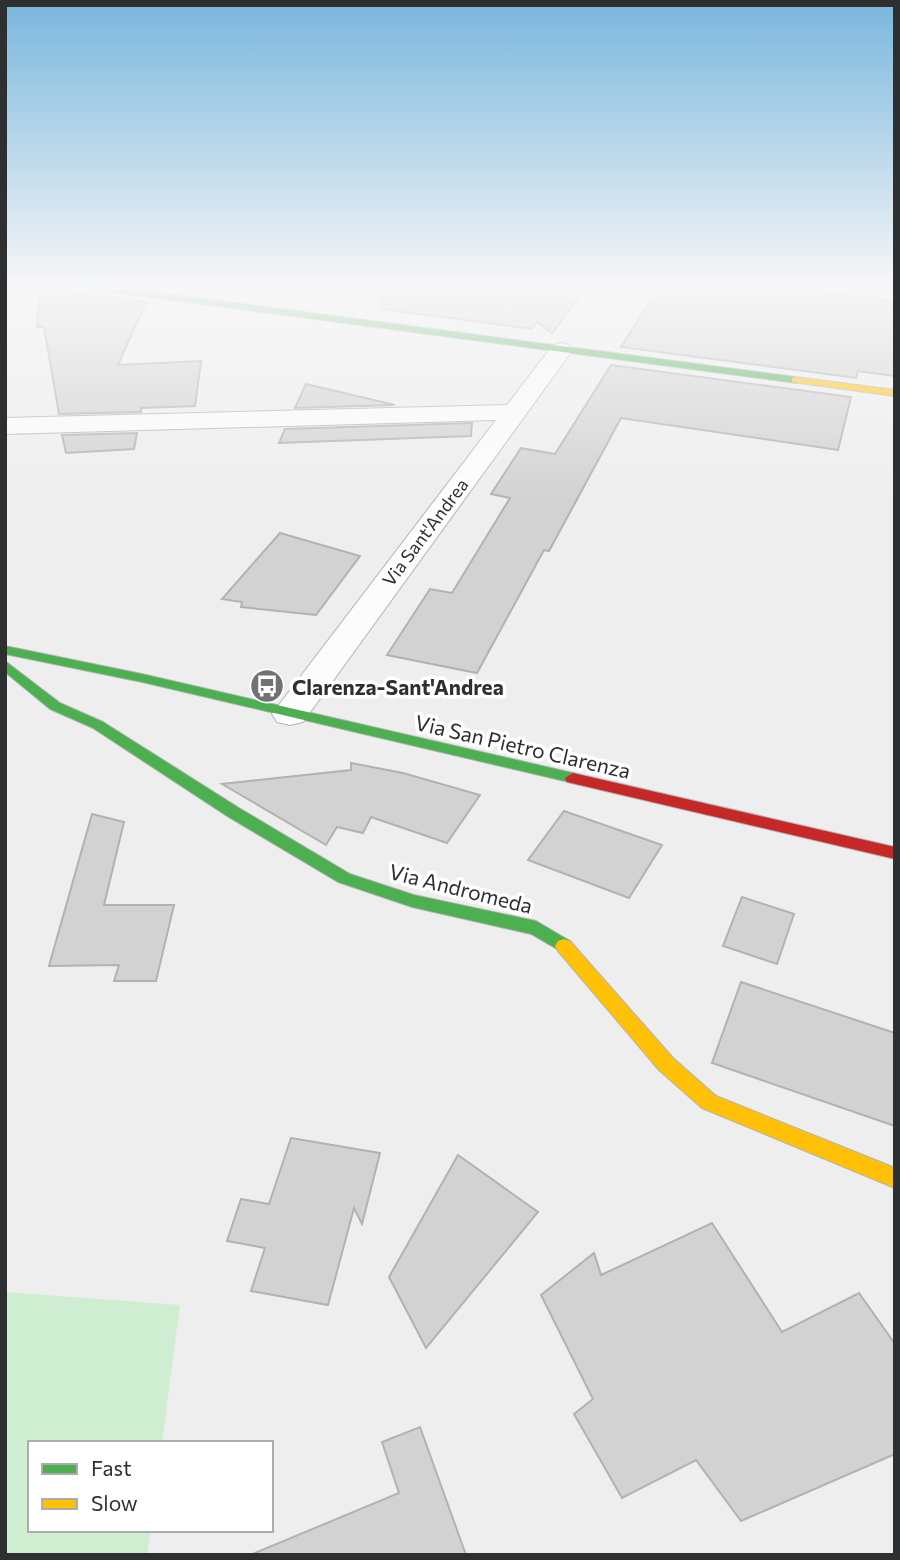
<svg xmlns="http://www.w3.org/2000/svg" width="900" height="1560" viewBox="0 0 900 1560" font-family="Commissioner,sans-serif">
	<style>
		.green { fill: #cfeed1 }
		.building { fill: #d2d2d3; stroke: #b2b2b3; stroke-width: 2 }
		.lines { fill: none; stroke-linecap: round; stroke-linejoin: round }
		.street-casing { stroke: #b4b4b5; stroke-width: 2 }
		.fast-casing { stroke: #b4b4b5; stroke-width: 2 }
		.slow-casing { stroke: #b4b4b5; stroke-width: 2 }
		.jam-casing { stroke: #b4b4b5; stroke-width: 2 }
		.street { fill: #fcfcfd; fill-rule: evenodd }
		.fast { fill: #4caf50; fill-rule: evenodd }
		.slow { fill: #ffc107; fill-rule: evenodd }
		.jam { fill: #c62828; fill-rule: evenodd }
		.labels { text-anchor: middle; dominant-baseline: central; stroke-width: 7; stroke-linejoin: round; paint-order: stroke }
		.far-street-label { font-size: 18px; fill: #2e2f30; stroke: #fff }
		.poi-label { font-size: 21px; font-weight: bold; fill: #2e2f30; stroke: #fff; text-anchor: start }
		.street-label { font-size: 21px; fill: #2e2f30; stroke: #fff }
	</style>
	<rect width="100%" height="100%" fill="#eeeeef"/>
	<polygon class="green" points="5,1292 180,1305 162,1443 30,1443 30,1530 151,1530 147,1555 5,1555"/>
	<g class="building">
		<polygon points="40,284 61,284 65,290 73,293 146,302 118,365 201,361 195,406 141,408 141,412 59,414 44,327 37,327"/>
		<polygon points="382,284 589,284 552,333 537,322 532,329 381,309"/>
		<polygon points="661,284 818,284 815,292 895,301 895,376 858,371 856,378 621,347"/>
		<polygon points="611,365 851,397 838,450 621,418 549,551 544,550 477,673 387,655 430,589 452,593 510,498 491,494 521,448 555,454"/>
		<polygon points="306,384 395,405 295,408"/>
		<polygon points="472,423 471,436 279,443 285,429"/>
		<polygon points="137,433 134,449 66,453 62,435"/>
		<polygon points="280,533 360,556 316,615 241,607 242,602 222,599"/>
		<polygon points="351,763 403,773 480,795 447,843 371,817 363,833 337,827 326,845 222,784 351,770"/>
		<polygon points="564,811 662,845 629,898 528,860"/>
		<polygon points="92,814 124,822 104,905 174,905 156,981 114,981 119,965 49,966"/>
		<polygon points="742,897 794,914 777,964 723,946"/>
		<polygon points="741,982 895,1033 895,1126 712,1063"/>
		<polygon points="291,1138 380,1153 362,1224 354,1208 328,1305 251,1291 265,1248 227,1241 241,1199 269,1204"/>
		<polygon points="458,1155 538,1212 426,1348 389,1277"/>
		<polygon points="712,1223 782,1332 859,1293 895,1344 895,1454 741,1521 696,1460 622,1498 574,1414 593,1399 541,1295 594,1253 601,1275"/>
		<polygon points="420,1427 466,1555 250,1555 399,1493 382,1442"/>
	</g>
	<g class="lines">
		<g class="street-casing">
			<polygon id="street" points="561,343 569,345 573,350 569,355 303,722 290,725 277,722 272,714 496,420 5,434 5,418 507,405 553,345"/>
		</g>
		<g class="fast-casing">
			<g id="fast">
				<polygon points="70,284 93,284 796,377 801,380 796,383 74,287"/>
				<polygon points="5,646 142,674 573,773 581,778 573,783 142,682 5,654"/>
				<polygon points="5,661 60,703 103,722 239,808 350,874 414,895 536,921 570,941 573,946 570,951 564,953 531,934 412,907 338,882 227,816 93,728 50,709 5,672"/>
			</g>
		</g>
		<g class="slow-casing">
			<g id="slow">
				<polygon points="796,377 895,390 895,396 792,382 792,378"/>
				<polygon points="564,939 570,941 673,1058 716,1096 895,1168 895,1188 702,1108 659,1070 558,951 555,946 558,941"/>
			</g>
		</g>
		<g class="jam-casing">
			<polygon id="jam" points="573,773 895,847 895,859 567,782 565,778"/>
		</g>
		<use href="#street" class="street"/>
		<use href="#fast" class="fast"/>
		<use href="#slow" class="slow"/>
		<use href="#jam" class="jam"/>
	</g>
	<linearGradient id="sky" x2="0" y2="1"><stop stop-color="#79b6dd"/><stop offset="0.57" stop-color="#f7f7f8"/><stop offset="1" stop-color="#f7f7f8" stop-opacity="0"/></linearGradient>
	<rect width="900" height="502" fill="url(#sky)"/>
	<defs>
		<g id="bus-disc" transform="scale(1.75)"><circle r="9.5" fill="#717273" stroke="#fff"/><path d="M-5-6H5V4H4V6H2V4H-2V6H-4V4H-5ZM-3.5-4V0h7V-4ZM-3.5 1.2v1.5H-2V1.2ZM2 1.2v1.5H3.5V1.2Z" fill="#fff"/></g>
	</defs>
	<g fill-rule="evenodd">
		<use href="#bus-disc" x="267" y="686"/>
	</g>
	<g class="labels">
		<g class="far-street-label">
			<text transform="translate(425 532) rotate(-53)">Via Sant'Andrea</text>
		</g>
		<g class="poi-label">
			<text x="292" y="686">Clarenza-Sant'Andrea</text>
		</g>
		<g class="street-label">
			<text transform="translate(523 746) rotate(13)">Via San Pietro Clarenza</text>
			<text transform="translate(461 888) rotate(14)">Via Andromeda</text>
		</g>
	</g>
	<rect width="900" height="1560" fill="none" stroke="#2e2f30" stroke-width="14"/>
	<rect x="28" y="1441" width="245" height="91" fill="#ffffff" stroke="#abacac" stroke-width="2"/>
	<rect x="42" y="1464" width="35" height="10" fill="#4caf50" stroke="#abacac" stroke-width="2"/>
	<text x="91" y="1476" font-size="21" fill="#2e2f30">Fast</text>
	<rect x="42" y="1499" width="35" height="10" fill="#ffc107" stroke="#abacac" stroke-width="2"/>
	<text x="91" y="1511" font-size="21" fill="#2e2f30">Slow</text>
</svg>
